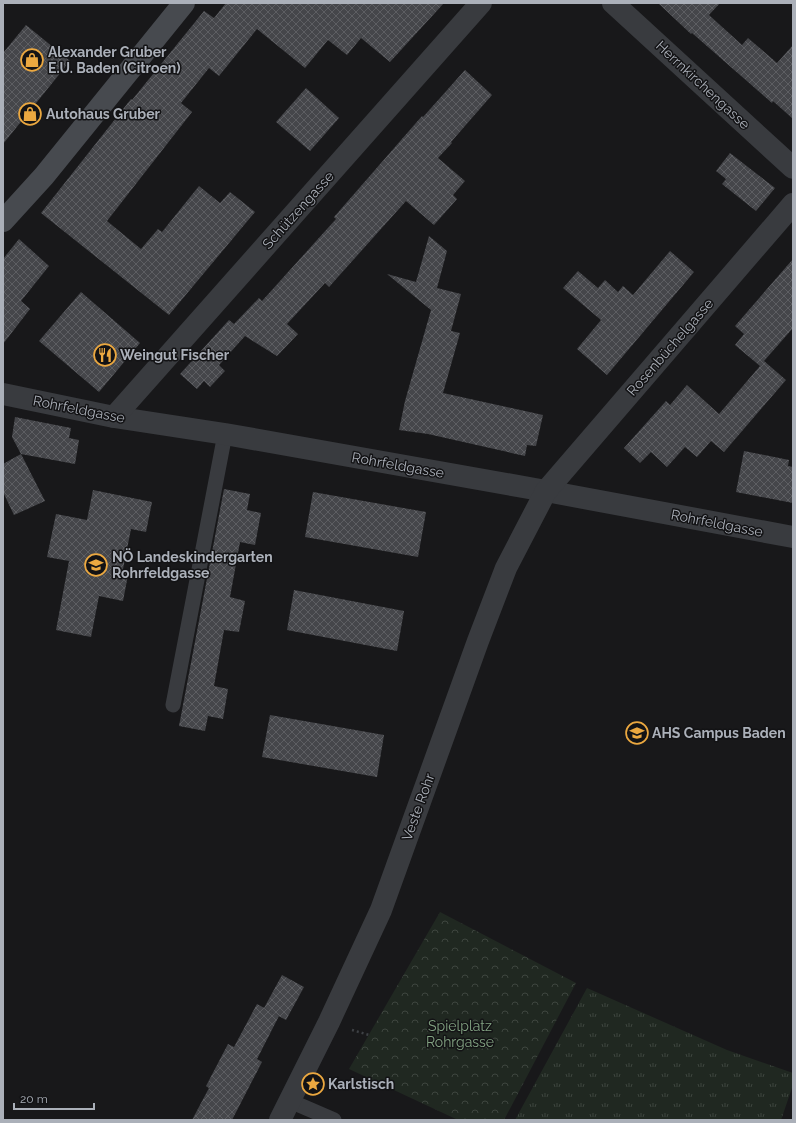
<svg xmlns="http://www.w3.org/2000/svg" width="796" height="1123" viewBox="0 0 796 1123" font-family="Raleway,sans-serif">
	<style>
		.grass { fill: url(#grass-tufts) }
		.forest { fill: url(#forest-crowns) }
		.building { fill: url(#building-cross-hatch) }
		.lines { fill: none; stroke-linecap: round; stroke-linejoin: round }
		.path { stroke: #3f4246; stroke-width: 2.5; stroke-dasharray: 2 3; stroke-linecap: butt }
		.lane { stroke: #393b3f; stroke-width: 15 }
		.street { stroke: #393b3f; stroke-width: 22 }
		.secondary { stroke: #474a4f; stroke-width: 22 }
		.labels { text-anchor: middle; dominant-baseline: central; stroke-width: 3; stroke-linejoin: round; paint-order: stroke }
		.poi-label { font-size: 14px; font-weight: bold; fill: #abb0b9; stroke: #131315; text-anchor: start }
		.street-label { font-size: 14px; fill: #abb0b9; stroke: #131315 }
		.park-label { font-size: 14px; fill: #83a383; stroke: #131315 }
	</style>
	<defs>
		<pattern id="grass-tufts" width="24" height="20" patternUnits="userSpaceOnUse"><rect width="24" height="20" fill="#202821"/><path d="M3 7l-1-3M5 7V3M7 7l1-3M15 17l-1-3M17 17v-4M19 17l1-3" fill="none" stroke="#3e453f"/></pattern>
		<pattern id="forest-crowns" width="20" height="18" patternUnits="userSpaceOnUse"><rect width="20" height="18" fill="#202821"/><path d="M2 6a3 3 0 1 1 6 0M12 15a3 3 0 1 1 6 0" fill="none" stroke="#3e453f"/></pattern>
		<pattern id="building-cross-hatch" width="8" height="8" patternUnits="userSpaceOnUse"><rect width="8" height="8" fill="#45464a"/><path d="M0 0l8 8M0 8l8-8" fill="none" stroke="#5d5e62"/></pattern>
	</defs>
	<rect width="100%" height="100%" fill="#18181a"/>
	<polygon class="grass" points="587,988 727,1050 793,1073 793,1085 781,1120 515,1120"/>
	<polygon class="forest" points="440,912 576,983 504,1120 458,1120 349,1069"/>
	<g class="building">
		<polygon points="226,3 444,3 390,62 361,38 347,55 328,40 305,68 257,29 219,76 209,68 181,103 192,112 107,221 141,249 158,229 162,232 199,186 220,203 230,192 255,212 169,315 41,213 131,99 132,100 204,11 214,18"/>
		<polygon points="658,3 720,3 709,15 742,45 748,38 777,63 793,45 793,119 773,101 772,103 692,33 691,34"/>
		<polygon points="26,25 70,61 3,144 3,53"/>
		<polygon points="465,70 492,95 451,142 452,143 438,158 465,181 453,195 457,199 434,225 406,201 329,287 325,283 287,324 298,334 277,356 245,336 219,365 225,371 210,387 204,381 197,389 180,374 229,320 234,324 259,298 262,301 336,219 334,217 422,116 423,117"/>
		<polygon points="306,88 339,118 310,151 276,122"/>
		<polygon points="730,153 775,188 756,211 722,184 726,179 716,171"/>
		<polygon points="429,236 447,251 437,288 461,294 451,331 460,333 443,393 543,415 536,446 527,445 525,456 428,434 399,430 405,401 431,310 387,274 416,282"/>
		<polygon points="19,239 49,266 21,301 30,309 3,344 3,259"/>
		<polygon points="670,251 694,272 607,375 577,349 601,320 563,288 578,271 598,288 605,280 618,292 623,286 633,295"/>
		<polygon points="793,259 793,328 764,361 786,380 724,452 711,441 697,457 685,447 667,467 651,452 640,463 624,448 666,401 670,405 687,385 719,414 760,366 735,345 744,334 735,326"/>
		<polygon points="81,292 140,343 99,392 39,341"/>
		<polygon points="15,417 71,428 69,438 79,440 75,464 21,454 12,437"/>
		<polygon points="744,451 789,460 788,466 793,467 793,503 736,492"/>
		<polygon points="21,454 45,501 14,515 3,492 3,464"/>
		<polygon points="224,489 250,494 247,510 261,513 255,545 240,542 230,597 245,601 239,632 224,630 214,686 228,689 223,719 208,716 205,731 179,726"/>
		<polygon points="93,490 152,502 146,532 131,529 123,569 129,570 123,601 99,596 91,637 56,630 69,561 47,557 56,514 87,520"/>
		<polygon points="313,492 426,512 418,557 305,537"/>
		<polygon points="294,590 404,611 397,651 287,630"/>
		<polygon points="270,715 384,735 377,777 262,757"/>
		<polygon points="282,975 304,987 286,1020 264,1008"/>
		<polygon points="257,1004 279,1016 257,1059 262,1062 232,1120 192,1120 209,1088 206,1086 228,1044 234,1047"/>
	</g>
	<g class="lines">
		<polyline class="path" points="352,1030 369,1035"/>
		<g class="lane">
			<polyline points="173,705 225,434"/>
			<polyline points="290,1101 334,1120"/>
		</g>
		<g class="street">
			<polyline points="613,3 793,168"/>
			<polyline points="3,394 114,417 225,434 546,491 793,537"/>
			<polyline points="114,417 481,3"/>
			<polyline points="280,1120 329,1022 381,910 478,641 506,568 546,491 793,204"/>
		</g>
		<polyline class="secondary" points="3,221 44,176 184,3"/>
	</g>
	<defs>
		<g id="shop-ring" transform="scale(1.15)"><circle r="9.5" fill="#131315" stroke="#eba840" stroke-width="1.5"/><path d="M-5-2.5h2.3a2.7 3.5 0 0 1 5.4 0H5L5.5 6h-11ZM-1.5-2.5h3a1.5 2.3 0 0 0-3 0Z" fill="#eba840"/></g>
		<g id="restaurant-ring" transform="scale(1.15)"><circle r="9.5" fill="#131315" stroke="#eba840" stroke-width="1.5"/><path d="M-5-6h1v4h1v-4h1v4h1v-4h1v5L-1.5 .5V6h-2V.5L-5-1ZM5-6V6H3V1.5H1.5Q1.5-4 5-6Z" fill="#eba840"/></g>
		<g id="school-ring" transform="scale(1.15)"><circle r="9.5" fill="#131315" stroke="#eba840" stroke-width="1.5"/><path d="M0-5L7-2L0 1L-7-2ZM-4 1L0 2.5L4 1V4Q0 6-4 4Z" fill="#eba840"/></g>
		<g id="sight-ring" transform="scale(1.15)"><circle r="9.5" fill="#131315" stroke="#eba840" stroke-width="1.5"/><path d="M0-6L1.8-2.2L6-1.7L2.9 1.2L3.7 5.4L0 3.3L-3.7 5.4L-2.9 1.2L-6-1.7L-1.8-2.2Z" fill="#eba840"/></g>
	</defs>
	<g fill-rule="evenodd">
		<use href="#shop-ring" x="32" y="60"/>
		<use href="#shop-ring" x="30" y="114"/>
		<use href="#restaurant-ring" x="105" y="355"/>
		<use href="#school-ring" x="96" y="565"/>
		<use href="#school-ring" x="637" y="733"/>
		<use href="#sight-ring" x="313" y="1084"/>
	</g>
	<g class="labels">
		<g class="poi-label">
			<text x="48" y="52">Alexander Gruber<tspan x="48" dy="16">E.U. Baden (Citroen)</tspan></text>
			<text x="46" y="114">Autohaus Gruber</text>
			<text x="120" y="355">Weingut Fischer</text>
			<text x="112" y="557">NÖ Landeskindergarten<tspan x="112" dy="16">Rohrfeldgasse</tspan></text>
			<text x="652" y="733">AHS Campus Baden</text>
			<text x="328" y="1084">Karlstisch</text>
		</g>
		<g class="street-label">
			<text transform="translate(703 85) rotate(43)">Herrnkirchengasse</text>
			<text transform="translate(298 210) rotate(-48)">Schützengasse</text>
			<text transform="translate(670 347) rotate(-49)">Rosenbüchelgasse</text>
			<text transform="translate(79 409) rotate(11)">Rohrfeldgasse</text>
			<text transform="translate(398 465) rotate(10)">Rohrfeldgasse</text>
			<text transform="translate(717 523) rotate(11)">Rohrfeldgasse</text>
			<text transform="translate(418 807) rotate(-70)">Veste Rohr</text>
		</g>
		<g class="park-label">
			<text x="460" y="1026">Spielplatz<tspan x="460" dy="16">Rohrgasse</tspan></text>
		</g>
	</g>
	<rect width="796" height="1123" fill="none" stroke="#abb0b9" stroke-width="8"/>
	<path d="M14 1103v6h80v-6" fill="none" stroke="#abb0b9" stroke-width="2"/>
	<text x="20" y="1103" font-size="12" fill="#abb0b9" stroke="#131315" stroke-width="3" paint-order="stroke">20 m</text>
</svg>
